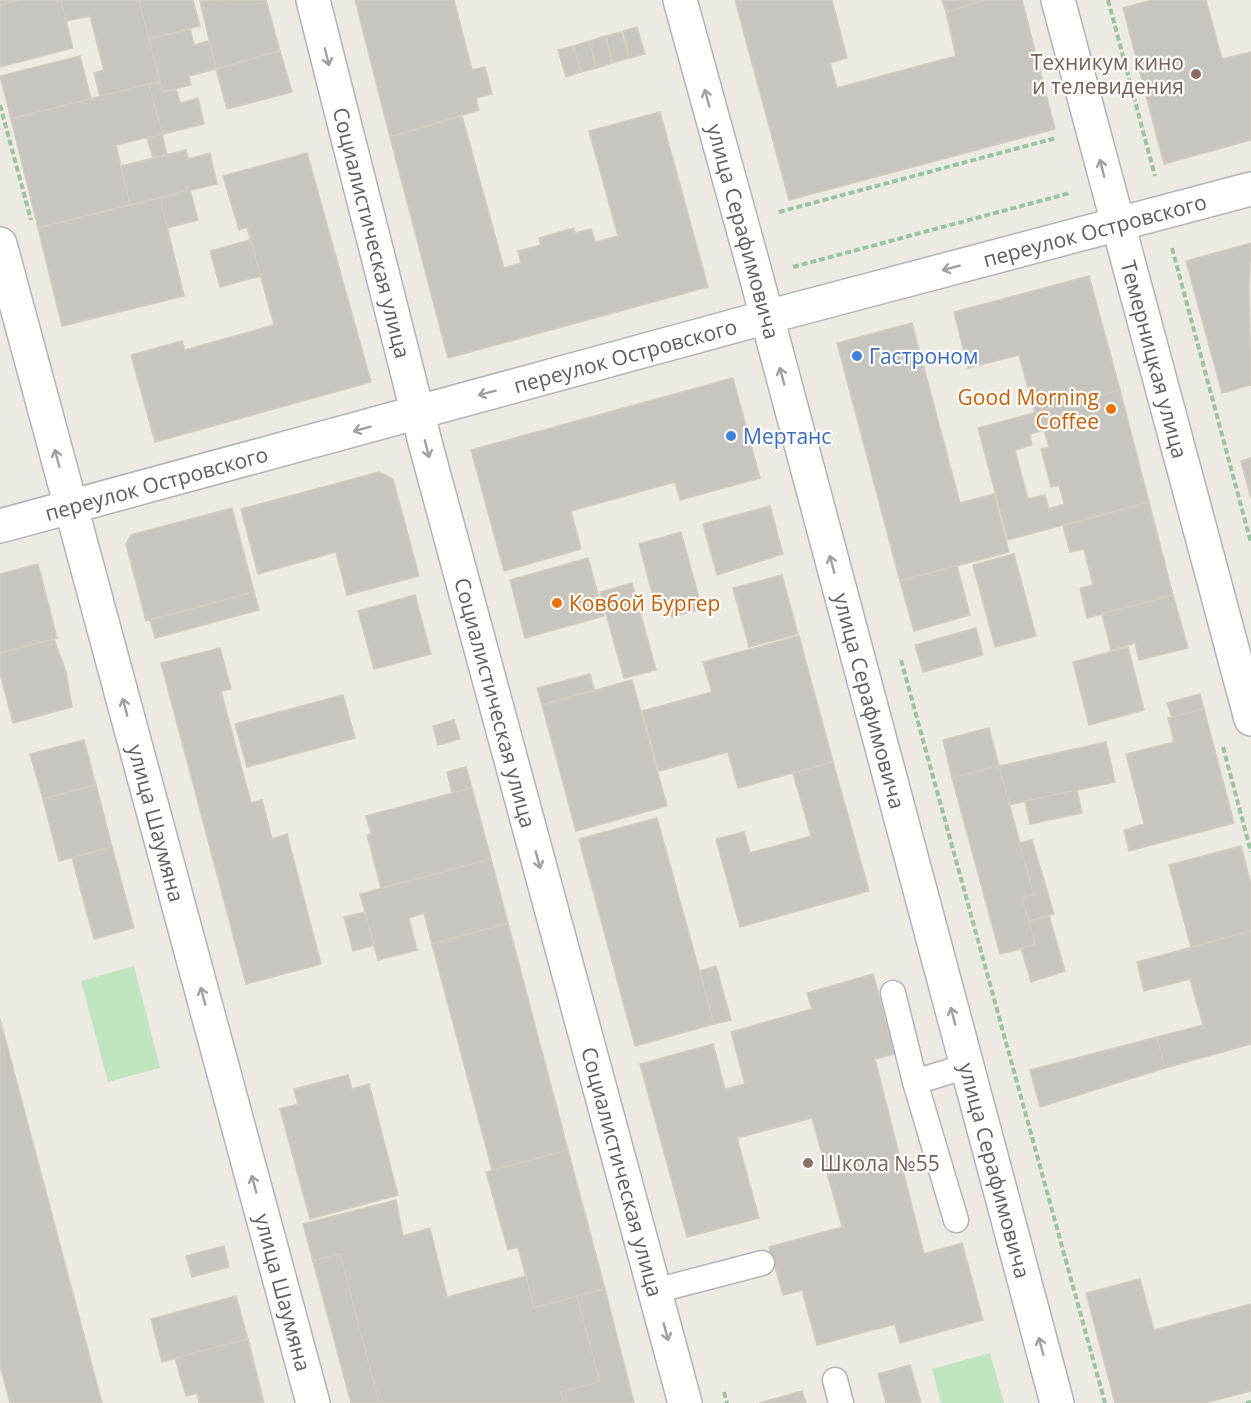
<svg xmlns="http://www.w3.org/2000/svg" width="1251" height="1403" viewBox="0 0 1251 1403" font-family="'Open Sans',sans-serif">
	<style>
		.green { fill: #c1e4c0 }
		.building { fill: #c8c5c0; stroke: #d1ccc1; stroke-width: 1.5; fill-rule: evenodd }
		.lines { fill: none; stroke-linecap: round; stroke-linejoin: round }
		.lane-casing { stroke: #b0b3b7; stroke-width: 27 }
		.street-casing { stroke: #b0b3b7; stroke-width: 36 }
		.secondary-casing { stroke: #afb3b7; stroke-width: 36 }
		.path { stroke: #99c4a4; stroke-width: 4; stroke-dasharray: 6 3; stroke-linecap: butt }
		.lane { stroke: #fff; stroke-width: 24 }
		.street { stroke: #fff; stroke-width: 33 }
		.secondary { stroke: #fff; stroke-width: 33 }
		.oneway { stroke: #9d9fa1 }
		.education-dot { fill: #8d6e63; stroke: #fff; stroke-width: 2 }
		.shop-dot { fill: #3f7fe0; stroke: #fff; stroke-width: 2 }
		.food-dot { fill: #e8710a; stroke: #fff; stroke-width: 2 }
		.labels { text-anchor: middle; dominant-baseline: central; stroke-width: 4.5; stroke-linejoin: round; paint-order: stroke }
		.education-label { font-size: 21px; fill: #785e54; stroke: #fff; text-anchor: end }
		.street-label { font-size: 21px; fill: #5b5f63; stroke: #fff }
		.shop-label { font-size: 21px; fill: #366cbe; stroke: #fff; text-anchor: start }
		.food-label { font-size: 21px; fill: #c56008; stroke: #fff; text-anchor: end }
	</style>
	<rect width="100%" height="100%" fill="#edeae3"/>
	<g class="green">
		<polygon points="134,966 160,1068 108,1082 81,981"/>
		<polygon points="990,1353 1004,1403 941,1403 932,1369"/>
	</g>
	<g class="building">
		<polygon points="0,0 20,0 0,5"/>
		<polygon points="20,0 61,0 73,48 0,67 0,5"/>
		<polygon points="61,0 139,0 160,82 100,97 94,73 104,70 90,16 66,21"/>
		<polygon points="139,0 193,0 200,26 149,39"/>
		<polygon points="266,0 280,51 216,69 200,1"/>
		<polygon points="355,0 454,0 472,70 485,67 492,94 476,98 479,110 390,137"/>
		<polygon points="735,0 832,0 847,58 830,63 837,88 956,56 946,12 986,0 1022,0 1055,129 789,200"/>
		<polygon points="942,0 986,0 946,12"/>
		<polygon points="1152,0 1206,0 1222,59 1251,52 1251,140 1164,164 1123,8"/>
		<polygon points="637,27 645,54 630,58 623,31"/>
		<polygon points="190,29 194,45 209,41 216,69 189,76 191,85 163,92 149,39"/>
		<polygon points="621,32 629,58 613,63 606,36"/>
		<polygon points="605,36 612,63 597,68 590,41"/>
		<polygon points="589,41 596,68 581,72 574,46"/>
		<polygon points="573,46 581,72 566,77 558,50"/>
		<polygon points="280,51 292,92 227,109 216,69"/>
		<polygon points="80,56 91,99 11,119 0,76"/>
		<polygon points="160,82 163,92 176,89 180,103 198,98 204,124 162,134 149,84"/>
		<polygon points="149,84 162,134 116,145 130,205 38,228 11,119"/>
		<polygon points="660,112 708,287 448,358 390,137 462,116 504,268 521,263 518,251 541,245 539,238 574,228 575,233 591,229 595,242 618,236 589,131"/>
		<polygon points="162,134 167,155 153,158 147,138"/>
		<polygon points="186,150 188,159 210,153 217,184 130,205 121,166"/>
		<polygon points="307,153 371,382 155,442 131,355 182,341 185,350 274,325 247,227 239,230 223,176"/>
		<polygon points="190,190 198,220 167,228 160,198"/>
		<polygon points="160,198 184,296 62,326 38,228"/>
		<polygon points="250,240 261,276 220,287 210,251"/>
		<polygon points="1251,243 1249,286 1251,385 1222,393 1186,261"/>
		<polygon points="1089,276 1120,390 1035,413 1019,355 968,368 954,312"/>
		<polygon points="912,323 960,503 994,494 1009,552 900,581 837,343"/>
		<polygon points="733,378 760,478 680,500 675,482 571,511 581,549 504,571 471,450"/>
		<path d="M 1120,390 L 1149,502 L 1008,540 L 978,428 ZM 1044,430 L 1049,447 L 1041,449 L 1051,487 L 1059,485 L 1064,504 L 1049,509 L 1045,495 L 1028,499 L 1015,450 L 1032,445 L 1030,434 Z"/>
		<polygon points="1251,458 1251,498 1241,461"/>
		<polygon points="1251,458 1251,498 1241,461"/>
		<polygon points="379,472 393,479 419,576 347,595 336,552 258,574 241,509"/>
		<polygon points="1149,502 1173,595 1087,618 1080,588 1093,585 1084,549 1070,552 1063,526"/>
		<polygon points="770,506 783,554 717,575 703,524"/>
		<polygon points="232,508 254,592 146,621 126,544 131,535"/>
		<polygon points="681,532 702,609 672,617 667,600 655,604 639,544"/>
		<polygon points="1014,554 1036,636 995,647 973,565"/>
		<polygon points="588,558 604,616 525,638 510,580"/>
		<polygon points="38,564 57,638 0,653 0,574"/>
		<polygon points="957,566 970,615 914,631 900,581"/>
		<polygon points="782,575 798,634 749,647 733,588"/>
		<polygon points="632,583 656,670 624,678 600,592"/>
		<polygon points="254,592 259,610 155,638 150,620"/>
		<polygon points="415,595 431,654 374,669 358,611"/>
		<polygon points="1173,595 1188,648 1139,660 1135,643 1111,650 1102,614"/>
		<polygon points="976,628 983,655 923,672 915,645"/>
		<polygon points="799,636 833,762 738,788 728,752 659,771 642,711 712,692 703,662"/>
		<polygon points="54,639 66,672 72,707 13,723 0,673 0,653"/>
		<polygon points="1128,647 1144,710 1089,725 1073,662"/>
		<polygon points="220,648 231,689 221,691 251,803 262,800 272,839 287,834 321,964 246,984 161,663"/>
		<polygon points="590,674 594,690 542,705 537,688"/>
		<polygon points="632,680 667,806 576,831 542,705"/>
		<polygon points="1200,694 1204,709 1172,718 1167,703"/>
		<polygon points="343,695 355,738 247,767 235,724"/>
		<polygon points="1204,709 1234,823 1129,851 1124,830 1144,824 1126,754 1174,742 1168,718"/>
		<polygon points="454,720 460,739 438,745 433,726"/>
		<polygon points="989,728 999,766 952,778 943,740"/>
		<polygon points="84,740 96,785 43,799 30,754"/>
		<polygon points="1106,742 1115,782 1009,805 999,766"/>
		<polygon points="833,762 869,891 740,927 716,839 744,832 750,853 811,836 793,773"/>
		<polygon points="999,766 1034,895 1022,898 1035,945 1000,954 952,778"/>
		<polygon points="466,767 472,788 452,793 447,772"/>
		<polygon points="96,785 112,847 59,861 43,799"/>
		<polygon points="472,788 491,859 381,888 367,835 371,834 366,816"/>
		<polygon points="1077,790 1082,813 1030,824 1025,801"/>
		<polygon points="657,818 714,1024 635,1046 579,839"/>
		<polygon points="1032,840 1054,914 1029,921 1022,898 1034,895 1020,843"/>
		<polygon points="1241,846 1251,884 1251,931 1191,947 1169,865"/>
		<polygon points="112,847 134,928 94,939 72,858"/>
		<polygon points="491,859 508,923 432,944 424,913 409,918 417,950 378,960 360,894"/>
		<polygon points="365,912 374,945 353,951 344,917"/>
		<polygon points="1049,916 1065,971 1031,982 1021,948 1035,945 1029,921"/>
		<polygon points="508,923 568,1150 492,1170 432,944"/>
		<polygon points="1251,931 1251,1044 1165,1068 1157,1037 1203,1025 1190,979 1144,991 1137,962"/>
		<polygon points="716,966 731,1020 714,1024 700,971"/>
		<polygon points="873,974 895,1054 875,1059 924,1254 962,1243 983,1320 900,1343 895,1324 817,1345 802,1290 783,1295 769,1247 842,1227 812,1118 737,1138 759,1218 687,1237 640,1064 713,1044 725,1089 745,1084 731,1032 812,1009 807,993"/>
		<polygon points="0,1019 102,1403 10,1403 0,1366"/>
		<polygon points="1157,1037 1165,1068 1040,1107 1030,1070"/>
		<polygon points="348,1075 352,1089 369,1084 398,1195 310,1219 280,1109 298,1104 294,1089"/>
		<polygon points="568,1150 605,1289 534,1308 518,1247 508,1250 486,1172"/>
		<polygon points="396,1200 403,1236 430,1228 447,1297 526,1276 534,1308 577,1296 600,1382 561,1392 564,1403 379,1403 340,1254 313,1261 303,1224"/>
		<polygon points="224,1246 229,1267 192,1277 186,1256"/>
		<polygon points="340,1254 379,1403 351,1403 313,1261"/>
		<polygon points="1140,1279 1154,1330 1251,1304 1251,1391 1205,1403 1115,1403 1086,1293"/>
		<polygon points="605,1289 634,1403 564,1403 561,1392 600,1382 577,1296"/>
		<polygon points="236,1296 248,1339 162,1362 151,1319"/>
		<polygon points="248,1339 264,1403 199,1403 197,1393 186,1396 175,1358"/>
		<polygon points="910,1365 921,1403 886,1403 878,1374"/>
		<polygon points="802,1391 806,1403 759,1403"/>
	</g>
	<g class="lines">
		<g class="lane-casing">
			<g id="lane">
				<polyline points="893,993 915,1082"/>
				<polyline points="956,1220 915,1082 967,1066"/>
				<polyline points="655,1291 762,1263"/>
				<polyline points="835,1380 841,1403"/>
			</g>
		</g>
		<g class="street-casing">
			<g id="street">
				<path id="s1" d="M 1058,0 L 1251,719"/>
				<path id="s2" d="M 0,244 L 313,1403"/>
			</g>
		</g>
		<g class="secondary-casing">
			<g id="secondary">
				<path id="s3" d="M 313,0 L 426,446 L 685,1403"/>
				<path id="s4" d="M 680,0 L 755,272 L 1057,1403"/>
				<path id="s5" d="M 0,526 L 767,317 L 1251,189"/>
			</g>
		</g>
		<g class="path">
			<polyline points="1108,0 1155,176"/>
			<polyline points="0,105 31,220"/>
			<polyline points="779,212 1056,138"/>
			<polyline points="1172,248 1251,543"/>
			<polyline points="793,267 1070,193"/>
			<polyline points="901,660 1105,1403"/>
			<polyline points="1223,747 1251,852"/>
			<polyline points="724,1392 727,1403"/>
			<polyline points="1246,1403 1251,1402"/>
		</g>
		<use href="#lane" class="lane"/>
		<use href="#street" class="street"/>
		<use href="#secondary" class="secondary"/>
	</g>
	<defs><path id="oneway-shaft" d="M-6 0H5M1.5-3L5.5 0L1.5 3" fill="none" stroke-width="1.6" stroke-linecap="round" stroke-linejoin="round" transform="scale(1.5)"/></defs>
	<g class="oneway">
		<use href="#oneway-shaft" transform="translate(327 57) rotate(76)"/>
		<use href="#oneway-shaft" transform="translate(707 98) rotate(-106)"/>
		<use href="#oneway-shaft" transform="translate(1102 168) rotate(-104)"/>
		<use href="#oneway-shaft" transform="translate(951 268) rotate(165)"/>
		<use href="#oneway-shaft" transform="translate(782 376) rotate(-105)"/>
		<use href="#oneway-shaft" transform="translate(487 393) rotate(165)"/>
		<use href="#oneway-shaft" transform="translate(362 429) rotate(165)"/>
		<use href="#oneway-shaft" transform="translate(427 449) rotate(76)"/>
		<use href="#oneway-shaft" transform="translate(57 458) rotate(-105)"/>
		<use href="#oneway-shaft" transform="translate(832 564) rotate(-105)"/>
		<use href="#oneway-shaft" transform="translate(125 707) rotate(-105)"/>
		<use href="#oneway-shaft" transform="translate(538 860) rotate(75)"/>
		<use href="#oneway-shaft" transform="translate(203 996) rotate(-105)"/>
		<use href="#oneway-shaft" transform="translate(953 1016) rotate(-105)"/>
		<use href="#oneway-shaft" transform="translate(254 1184) rotate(-105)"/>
		<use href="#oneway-shaft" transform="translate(666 1332) rotate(75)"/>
		<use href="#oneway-shaft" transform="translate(1041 1346) rotate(-105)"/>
	</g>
	<g class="education-dot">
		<circle cx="1196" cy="74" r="6"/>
		<circle cx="808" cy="1163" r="6"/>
	</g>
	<g class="shop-dot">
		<circle cx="857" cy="356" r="6"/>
		<circle cx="731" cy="436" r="6"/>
	</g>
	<g class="food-dot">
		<circle cx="1111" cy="409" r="6"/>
		<circle cx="557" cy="603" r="6"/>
	</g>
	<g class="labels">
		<g class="education-label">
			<text x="1184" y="62">Техникум кино<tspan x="1184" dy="24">и телевидения</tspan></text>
			<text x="820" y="1163" text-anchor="start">Школа №55</text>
		</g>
		<g class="street-label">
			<text stroke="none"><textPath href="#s5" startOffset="1134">переулок Островского</textPath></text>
			<text stroke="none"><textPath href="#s3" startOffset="240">Социалистическая улица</textPath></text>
			<text stroke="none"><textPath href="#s4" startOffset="240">улица Серафимовича</textPath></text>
			<text stroke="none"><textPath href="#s5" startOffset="648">переулок Островского</textPath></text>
			<text stroke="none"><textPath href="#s1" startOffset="372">Темерницкая улица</textPath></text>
			<text stroke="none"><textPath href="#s5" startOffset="162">переулок Островского</textPath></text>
			<text stroke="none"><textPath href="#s4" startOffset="726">улица Серафимовича</textPath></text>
			<text stroke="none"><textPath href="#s3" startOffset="726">Социалистическая улица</textPath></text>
			<text stroke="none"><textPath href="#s2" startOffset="600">улица Шаумяна</textPath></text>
			<text stroke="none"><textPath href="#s3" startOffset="1212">Социалистическая улица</textPath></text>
			<text stroke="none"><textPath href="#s4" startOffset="1212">улица Серафимовича</textPath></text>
			<text stroke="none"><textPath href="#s2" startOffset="1086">улица Шаумяна</textPath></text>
		</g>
		<g class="shop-label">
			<text x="869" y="356">Гастроном</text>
			<text x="743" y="436">Мертанс</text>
		</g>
		<g class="food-label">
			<text x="1099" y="397">Good Morning<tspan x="1099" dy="24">Coffee</tspan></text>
			<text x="569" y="603" text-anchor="start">Ковбой Бургер</text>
		</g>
	</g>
</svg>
